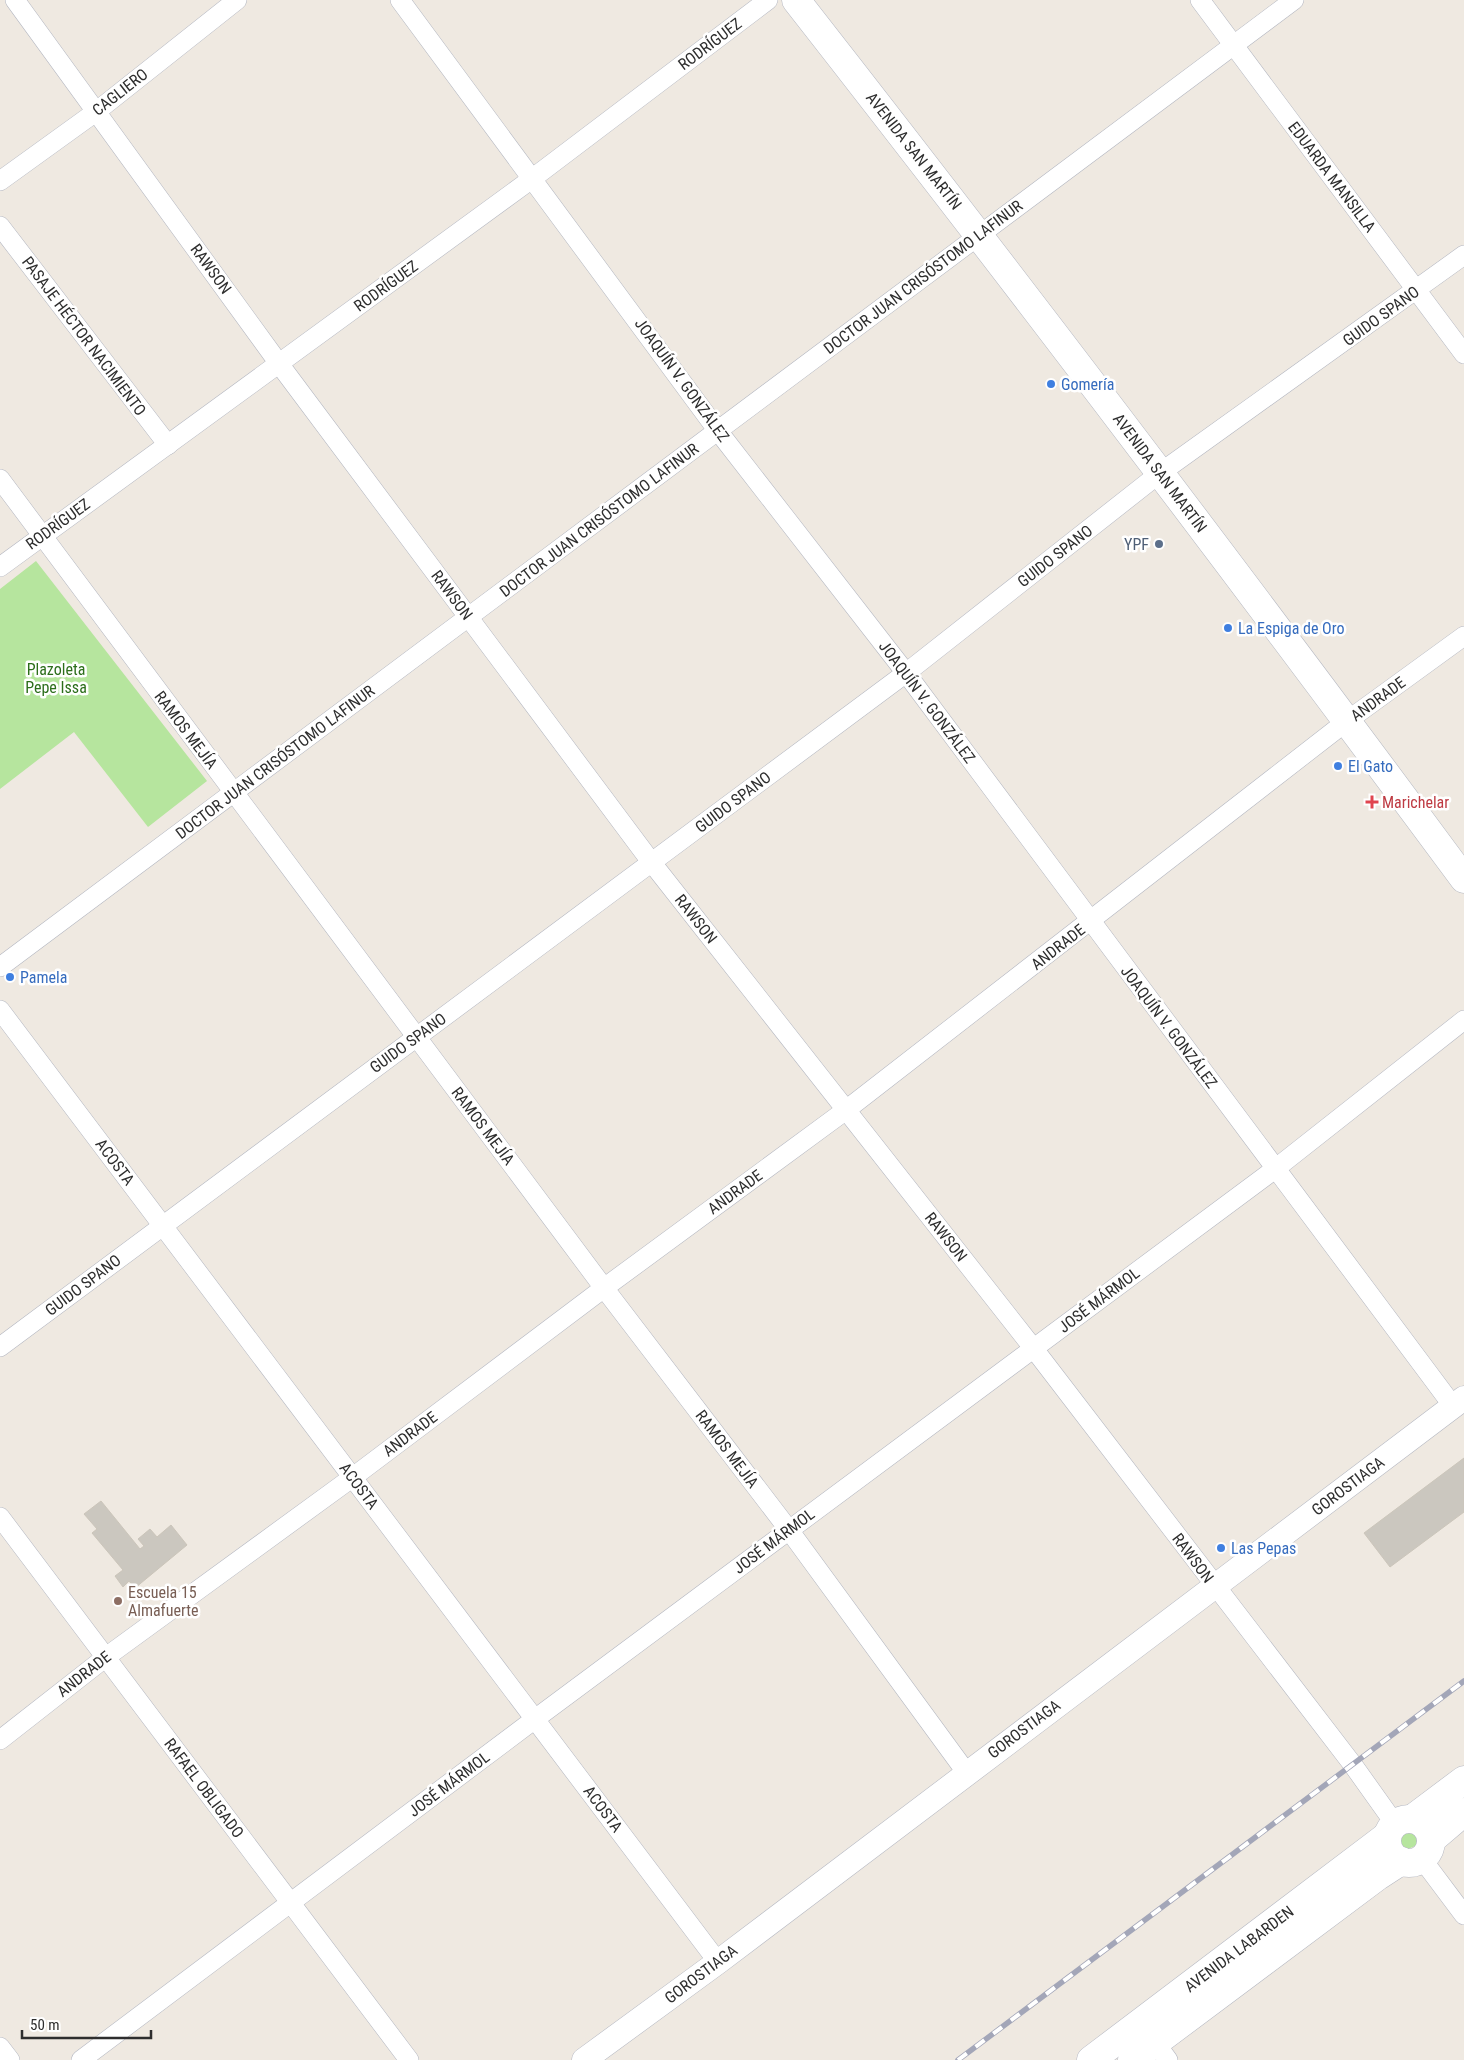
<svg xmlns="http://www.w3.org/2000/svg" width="1464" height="2060" viewBox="0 0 1464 2060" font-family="'Roboto Condensed',sans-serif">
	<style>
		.green { fill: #b6e59e }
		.building { fill: #cbc7bf; stroke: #cbc5ba }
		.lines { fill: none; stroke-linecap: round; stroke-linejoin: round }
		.minor-casing { stroke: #b4b7c1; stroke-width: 20 }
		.tertiary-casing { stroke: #b4b7c1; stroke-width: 25 }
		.secondary-casing { stroke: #b4b7c1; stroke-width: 29 }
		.minor { stroke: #fff; stroke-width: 19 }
		.tertiary { stroke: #fff; stroke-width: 24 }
		.secondary { stroke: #fff; stroke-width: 28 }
		.rail-casing { stroke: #a3a6b8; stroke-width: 5.5 }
		.rail { stroke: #fff; stroke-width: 4; stroke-dasharray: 11; stroke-linecap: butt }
		.shop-dot { fill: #3f7fe0; stroke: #fff; stroke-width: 2 }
		.service-dot { fill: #5c6f8a; stroke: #fff; stroke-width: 2 }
		.health-dot { fill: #e0444e; stroke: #fff; stroke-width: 2 }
		.education-dot { fill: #8d6e63; stroke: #fff; stroke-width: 2 }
		.labels { text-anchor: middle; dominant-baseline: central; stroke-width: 5; stroke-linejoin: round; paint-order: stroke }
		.street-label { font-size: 16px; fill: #2e2e2e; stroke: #fff }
		.shop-label { font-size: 16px; fill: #366cbe; stroke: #fff; text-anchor: start }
		.service-label { font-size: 16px; fill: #4e5e75; stroke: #fff; text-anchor: end }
		.park-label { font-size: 16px; fill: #2c6e1b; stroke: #fff }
		.health-label { font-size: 16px; fill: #be3a42; stroke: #fff; text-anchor: start }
		.education-label { font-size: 16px; fill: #785e54; stroke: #fff; text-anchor: start }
	</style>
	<rect width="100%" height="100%" fill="#efe9e1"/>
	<g class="green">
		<polygon points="36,561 207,781 148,827 74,732 0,789 0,589"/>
		<polygon points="1403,1827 1420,1829 1420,1844 1408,1849 1401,1845 1398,1833"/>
	</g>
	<g class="building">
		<polygon points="1464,1458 1464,1512 1390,1567 1364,1533"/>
		<polygon points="101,1501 140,1549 144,1546 138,1539 150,1529 157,1537 171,1525 187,1545 135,1588 129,1581 123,1587 115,1576 123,1570 92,1533 97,1529 84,1514"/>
	</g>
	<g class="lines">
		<g class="minor-casing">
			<g id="minor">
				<polyline points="15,0 280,365 652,863 1034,1349 1353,1765 1395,1824"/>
				<polyline points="400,0 718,431 906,673 1453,1406"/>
				<polyline points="1200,0 1464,354"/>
				<polyline points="0,181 97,111 237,0"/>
				<polyline points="0,226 168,445"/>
				<polyline points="0,479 604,1288 789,1530 966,1772"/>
				<polyline points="0,567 533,178 768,0"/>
				<polyline points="0,967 1294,0"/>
				<polyline points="0,1010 718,1962"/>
				<polyline points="0,1347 906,673 1160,473 1464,255"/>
				<polyline points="0,1517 409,2060"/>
				<polyline points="0,1740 106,1657 353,1477 604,1288 846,1110 1347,721 1464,636"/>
				<polyline points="1422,1859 1464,1915"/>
				<polyline points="1149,2034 1168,2060"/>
				<polyline points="0,2047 10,2060"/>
				<polyline points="81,2060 535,1719 1275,1169 1464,1020"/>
			</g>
		</g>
		<g class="tertiary-casing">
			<polyline id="tertiary" points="584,2060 718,1962 1464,1398"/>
		</g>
		<g class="secondary-casing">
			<g id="secondary">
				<path d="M 796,0 C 1023,290 1245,583 1464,879"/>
				<circle cx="1409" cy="1841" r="22"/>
				<polyline points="1412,1819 1464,1780"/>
				<polyline points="1431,1840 1464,1812"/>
				<polyline points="1091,2060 1387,1836"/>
				<polyline points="1132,2060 1378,1876 1401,1861"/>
			</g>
		</g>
		<use href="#minor" class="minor"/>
		<use href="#tertiary" class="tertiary"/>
		<use href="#secondary" class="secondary"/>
		<g class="rail-casing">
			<polyline id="rail" points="958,2060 1464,1681"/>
		</g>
		<use href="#rail" class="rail"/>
	</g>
	<g class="shop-dot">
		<circle cx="1051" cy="384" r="5"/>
		<circle cx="1228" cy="628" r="5"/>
		<circle cx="1338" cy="766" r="5"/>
		<circle cx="10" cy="977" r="5"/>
		<circle cx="1221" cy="1548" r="5"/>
	</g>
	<circle class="service-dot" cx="1159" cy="544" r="5"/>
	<path class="health-dot" d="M1369.5 794.5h5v5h5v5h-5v5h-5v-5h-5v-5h5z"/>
	<circle class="education-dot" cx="118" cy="1601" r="5"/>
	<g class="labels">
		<g class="street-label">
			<text transform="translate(710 44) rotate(-37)">RODRÍGUEZ</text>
			<text transform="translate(120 92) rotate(-38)">CAGLIERO</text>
			<text transform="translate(914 151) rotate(52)">AVENIDA SAN MARTÍN</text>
			<text transform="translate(1332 177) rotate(53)">EDUARDA MANSILLA</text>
			<text transform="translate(211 269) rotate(54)">RAWSON</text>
			<text transform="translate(923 277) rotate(-37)">DOCTOR JUAN CRISÓSTOMO LAFINUR</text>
			<text transform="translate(386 286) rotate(-36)">RODRÍGUEZ</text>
			<text transform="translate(1381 316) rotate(-36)">GUIDO SPANO</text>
			<text transform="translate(84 336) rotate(53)">PASAJE HÉCTOR NACIMIENTO</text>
			<text transform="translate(682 380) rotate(54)">JOAQUÍN V. GONZÁLEZ</text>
			<text transform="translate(1160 473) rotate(53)">AVENIDA SAN MARTÍN</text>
			<text transform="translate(599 520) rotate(-37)">DOCTOR JUAN CRISÓSTOMO LAFINUR</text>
			<text transform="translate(58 524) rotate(-36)">RODRÍGUEZ</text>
			<text transform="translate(1055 556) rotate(-38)">GUIDO SPANO</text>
			<text transform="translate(452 595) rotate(53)">RAWSON</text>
			<text transform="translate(1378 699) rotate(-36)">ANDRADE</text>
			<text transform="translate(927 702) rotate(53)">JOAQUÍN V. GONZÁLEZ</text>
			<text transform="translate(186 730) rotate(53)">RAMOS MEJÍA</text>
			<text transform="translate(275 762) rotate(-37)">DOCTOR JUAN CRISÓSTOMO LAFINUR</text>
			<text transform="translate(733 802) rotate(-37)">GUIDO SPANO</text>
			<text transform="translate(696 919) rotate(52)">RAWSON</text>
			<text transform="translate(1058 947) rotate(-38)">ANDRADE</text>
			<text transform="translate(1169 1027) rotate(53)">JOAQUÍN V. GONZÁLEZ</text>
			<text transform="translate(408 1043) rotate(-36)">GUIDO SPANO</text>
			<text transform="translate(483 1126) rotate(53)">RAMOS MEJÍA</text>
			<text transform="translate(115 1162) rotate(53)">ACOSTA</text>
			<text transform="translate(735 1192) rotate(-36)">ANDRADE</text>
			<text transform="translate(946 1237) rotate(52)">RAWSON</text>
			<text transform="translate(83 1285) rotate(-37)">GUIDO SPANO</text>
			<text transform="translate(1099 1300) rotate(-37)">JOSÉ MÁRMOL</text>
			<text transform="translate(410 1434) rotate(-37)">ANDRADE</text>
			<text transform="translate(727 1449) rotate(53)">RAMOS MEJÍA</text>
			<text transform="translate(359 1486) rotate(53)">ACOSTA</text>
			<text transform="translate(1348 1486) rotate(-37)">GOROSTIAGA</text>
			<text transform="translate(774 1541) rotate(-37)">JOSÉ MÁRMOL</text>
			<text transform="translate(1193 1558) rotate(53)">RAWSON</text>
			<text transform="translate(84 1674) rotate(-38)">ANDRADE</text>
			<text transform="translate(1024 1729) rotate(-37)">GOROSTIAGA</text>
			<text transform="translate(449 1784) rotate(-37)">JOSÉ MÁRMOL</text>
			<text transform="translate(204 1788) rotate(53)">RAFAEL OBLIGADO</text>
			<text transform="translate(603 1809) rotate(53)">ACOSTA</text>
			<text transform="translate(1239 1949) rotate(-37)">AVENIDA LABARDEN</text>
			<text transform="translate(701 1974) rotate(-37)">GOROSTIAGA</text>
		</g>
		<g class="shop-label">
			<text x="1061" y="384">Gomería</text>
			<text x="1238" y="628">La Espiga de Oro</text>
			<text x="1348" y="766">El Gato</text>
			<text x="20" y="977">Pamela</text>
			<text x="1231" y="1548">Las Pepas</text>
		</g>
		<g class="service-label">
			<text x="1149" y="544">YPF</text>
		</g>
		<g class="park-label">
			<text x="56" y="669">Plazoleta<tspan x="56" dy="18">Pepe Issa</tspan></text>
		</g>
		<g class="health-label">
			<text x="1382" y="802">Marichelar</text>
		</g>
		<g class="education-label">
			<text x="128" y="1592">Escuela 15<tspan x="128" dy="18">Almafuerte</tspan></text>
		</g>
	</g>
	<path d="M22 2030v8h129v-8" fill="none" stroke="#2e2e2e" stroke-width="2.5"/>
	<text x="30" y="2030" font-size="15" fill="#2e2e2e" stroke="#ffffff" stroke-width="4" paint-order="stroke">50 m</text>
</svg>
